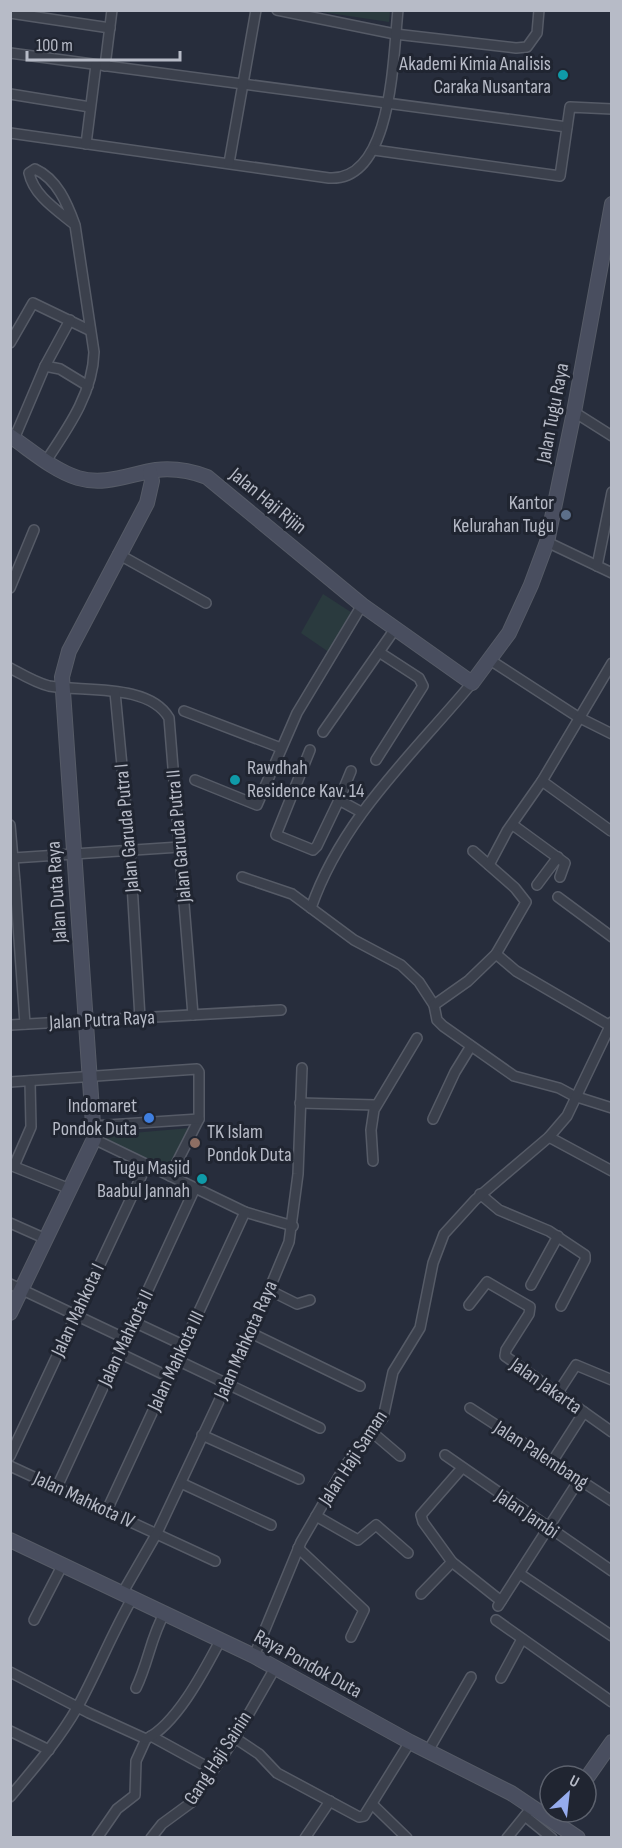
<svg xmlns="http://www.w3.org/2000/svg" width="622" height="1848" viewBox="0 0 622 1848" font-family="'Sofia Sans Condensed',sans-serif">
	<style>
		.green { fill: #2a3a3e }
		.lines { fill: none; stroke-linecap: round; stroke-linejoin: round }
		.street-casing { stroke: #565b67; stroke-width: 12 }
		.secondary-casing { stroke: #565b67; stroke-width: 16 }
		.street { stroke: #3b404c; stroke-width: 9 }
		.secondary { stroke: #494e5f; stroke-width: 14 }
		.culture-dot { fill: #0f9aa8; stroke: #202531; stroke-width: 2 }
		.service-dot { fill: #5c6f8a; stroke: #202531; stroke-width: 2 }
		.shop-dot { fill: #3f7fe0; stroke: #202531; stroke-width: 2 }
		.education-dot { fill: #8d6e63; stroke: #202531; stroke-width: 2 }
		.labels { text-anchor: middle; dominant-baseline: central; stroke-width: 6; stroke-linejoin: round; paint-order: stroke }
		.poi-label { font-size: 20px; fill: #b7bbc7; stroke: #202531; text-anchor: end }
		.street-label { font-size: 20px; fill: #b7bbc7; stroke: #202531 }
	</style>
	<rect width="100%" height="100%" fill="#272d3c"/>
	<g class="green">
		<polygon points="316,11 390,11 389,22"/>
		<polygon points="323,594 360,618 336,657 301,633"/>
		<polygon points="190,1128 167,1174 98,1140 98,1136"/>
	</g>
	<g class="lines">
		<g class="street-casing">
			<g id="street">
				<polyline points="277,10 395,34 516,48 527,47 537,33 539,10"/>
				<polyline points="10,13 110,28"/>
				<polyline points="10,53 567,127"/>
				<polyline points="105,66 112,10"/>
				<polyline points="10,94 90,107"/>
				<path d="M 10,133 L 329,178 C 393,182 393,55 398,10"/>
				<polyline points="86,144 96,65"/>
				<polyline points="374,150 560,176 570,107 612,109"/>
				<polyline points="229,163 256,10"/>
				<polyline points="10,343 33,303 89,330"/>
				<polyline points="45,366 60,369 88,386"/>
				<polyline points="574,412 612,436"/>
				<polyline points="14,439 45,366 70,320"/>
				<path d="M 46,461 C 68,428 93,393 94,352 L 75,225 C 67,203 57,179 35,169 L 29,173 C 34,196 57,210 75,225"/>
				<polyline points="547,542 612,573"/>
				<polyline points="118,554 206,603"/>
				<polyline points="597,566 612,492"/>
				<polyline points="10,588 34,530"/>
				<polyline points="490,660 578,717 612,734"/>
				<path d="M 10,668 C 23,675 36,683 49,686 C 83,692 149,683 169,718 L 193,1015"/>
				<polyline points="115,692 130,850 140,1018"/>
				<polyline points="184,711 281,748"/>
				<polyline points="323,732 395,629"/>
				<polyline points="310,750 276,835 313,850 317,846 339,800 361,812"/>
				<polyline points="376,760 423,686 419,678 379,652"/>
				<polyline points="195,780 257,805 297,713 362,605"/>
				<polyline points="542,781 611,831"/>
				<polyline points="339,800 351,771"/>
				<polyline points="10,825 15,882 10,882"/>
				<polyline points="513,825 565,863 560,877"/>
				<polyline points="473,851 515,888 526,902 496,954"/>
				<polyline points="13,858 180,847"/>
				<polyline points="489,865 507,831 542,781 612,663"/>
				<polyline points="242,877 292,894 354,940 401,965 419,982 434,1005 437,1020 443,1026 514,1076 559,1088 574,1096 612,1108"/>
				<polyline points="15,882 25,1024"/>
				<polyline points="537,885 558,857"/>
				<polyline points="558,897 612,937"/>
				<path d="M 311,908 C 342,818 413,754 472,683"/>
				<polyline points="434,1005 468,981 496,954 516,971 612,1027"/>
				<polyline points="10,1025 281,1010"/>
				<polyline points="10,1082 197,1069 199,1072 199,1119 170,1176"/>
				<polyline points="300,1103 376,1105"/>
				<polyline points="433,1119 455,1072 471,1046"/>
				<polyline points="93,1126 199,1119"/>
				<polyline points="549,1137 612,1171"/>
				<polyline points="94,1139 245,1212 293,1226"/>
				<polyline points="373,1161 371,1130 374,1110 417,1038"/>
				<polyline points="10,1165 70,1189"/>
				<polyline points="14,1166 31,1127 30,1081"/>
				<polyline points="480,1194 499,1210 549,1231 585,1255 585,1260 561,1306"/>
				<polyline points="10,1223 46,1239"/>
				<polyline points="10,1284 126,1339"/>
				<polyline points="531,1285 558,1236"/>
				<polyline points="269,1290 297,1304 310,1300"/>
				<polyline points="469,1305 487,1282 530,1307 529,1314 506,1350 505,1356 612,1432"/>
				<polyline points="134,1322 183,1345"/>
				<polyline points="251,1333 360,1386"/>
				<polyline points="119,1353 169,1377"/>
				<polyline points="177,1360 320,1428"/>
				<polyline points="557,1394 576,1365 612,1380"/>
				<polyline points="470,1408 612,1501"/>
				<polyline points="373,1433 400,1456"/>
				<polyline points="202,1435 299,1479"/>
				<polyline points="445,1455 612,1571"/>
				<polyline points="10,1456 147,1164"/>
				<polyline points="552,1462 584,1412"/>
				<polyline points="10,1466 215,1561"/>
				<polyline points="181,1483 271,1525"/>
				<polyline points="57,1487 195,1188"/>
				<polyline points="107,1510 245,1212"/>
				<polyline points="316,1516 358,1540 376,1525 408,1553"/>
				<polyline points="298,1548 364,1610 351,1637"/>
				<polyline points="452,1562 501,1601"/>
				<polyline points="520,1574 612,1636"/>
				<polyline points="123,1592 157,1533 251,1333 289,1242 298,1174 302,1068"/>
				<polyline points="421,1594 452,1562 423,1522 421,1515 462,1468"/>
				<polyline points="498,1606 579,1480"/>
				<polyline points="34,1620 63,1564"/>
				<polyline points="496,1620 612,1702"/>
				<polyline points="254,1656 301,1542 345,1466 383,1418 393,1372 420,1328 433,1263 444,1234 475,1200 549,1137 567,1116 612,1022"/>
				<polyline points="10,1672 89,1713 146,1739 136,1761 135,1795 117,1809 97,1838"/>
				<polyline points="501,1678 522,1639"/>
				<path d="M 136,1688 C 149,1661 150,1639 165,1612"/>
				<polyline points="10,1731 49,1750"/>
				<polyline points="151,1736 213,1770"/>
				<polyline points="235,1738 259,1754 277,1773 359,1817 364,1816 410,1742"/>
				<path d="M 146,1739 C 177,1724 205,1669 221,1639"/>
				<polyline points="428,1751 471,1677"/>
				<path d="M 10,1797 C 34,1768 58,1741 77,1708 C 97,1672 112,1633 133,1597"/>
				<polyline points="372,1804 407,1838"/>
				<polyline points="525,1816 552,1838"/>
				<polyline points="151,1838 162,1824 192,1802 235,1738 275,1668"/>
				<polyline points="305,1838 330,1801"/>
				<polyline points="507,1838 533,1806"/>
			</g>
		</g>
		<g class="secondary-casing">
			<g id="secondary">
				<path d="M 10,436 C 32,451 53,470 78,478 C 105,486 130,474 156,470 C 173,468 191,471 207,477 L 362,605 L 472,683 L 509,633 L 531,585 L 547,542 L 574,412 L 612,204"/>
				<polyline points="10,1313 94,1139 62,677 69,651 147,503 152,481 150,472"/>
				<polyline points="10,1540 254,1656 410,1742 511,1793 578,1838"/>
				<polyline points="586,1779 612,1742"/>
			</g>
		</g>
		<use href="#street" class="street"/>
		<use href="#secondary" class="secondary"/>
	</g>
	<g class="culture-dot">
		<circle cx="563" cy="75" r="6"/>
		<circle cx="235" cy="780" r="6"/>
		<circle cx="202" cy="1179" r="6"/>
	</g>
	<circle class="service-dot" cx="566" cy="515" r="6"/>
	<circle class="shop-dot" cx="149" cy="1118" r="6"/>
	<circle class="education-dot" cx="195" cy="1143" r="6"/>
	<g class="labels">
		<g class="poi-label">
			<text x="551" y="64">Akademi Kimia Analisis<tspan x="551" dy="23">Caraka Nusantara</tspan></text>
			<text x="554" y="503">Kantor<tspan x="554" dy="23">Kelurahan Tugu</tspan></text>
			<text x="247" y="768" text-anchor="start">Rawdhah<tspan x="247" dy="23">Residence Kav. 14</tspan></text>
			<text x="137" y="1106">Indomaret<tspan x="137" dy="23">Pondok Duta</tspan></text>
			<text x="207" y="1132" text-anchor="start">TK Islam<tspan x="207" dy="23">Pondok Duta</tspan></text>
			<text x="190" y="1168">Tugu Masjid<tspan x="190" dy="23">Baabul Jannah</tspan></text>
		</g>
		<g class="street-label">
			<text transform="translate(553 413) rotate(-79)">Jalan Tugu Raya</text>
			<text transform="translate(268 501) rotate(39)">Jalan Haji Rijin</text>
			<text transform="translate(127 828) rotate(-95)">Jalan Garuda Putra I</text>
			<text transform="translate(179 836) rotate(-95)">Jalan Garuda Putra II</text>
			<text transform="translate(57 892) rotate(-94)">Jalan Duta Raya</text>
			<text transform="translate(102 1020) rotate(-3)">Jalan Putra Raya</text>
			<text transform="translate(78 1310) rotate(-65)">Jalan Mahkota I</text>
			<text transform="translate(126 1338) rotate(-65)">Jalan Mahkota II</text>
			<text transform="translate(246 1340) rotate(-66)">Jalan Mahkota Raya</text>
			<text transform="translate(176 1361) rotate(-65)">Jalan Mahkota III</text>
			<text transform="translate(546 1386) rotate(35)">Jalan Jakarta</text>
			<text transform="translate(541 1455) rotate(33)">Jalan Palembang</text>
			<text transform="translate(353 1458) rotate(-57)">Jalan Haji Saman</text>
			<text transform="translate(84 1500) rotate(25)">Jalan Mahkota IV</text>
			<text transform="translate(527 1514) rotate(34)">Jalan Jambi</text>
			<text transform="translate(308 1664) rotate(29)">Raya Pondok Duta</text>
			<text transform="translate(218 1758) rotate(-57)">Gang Haji Sainin</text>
		</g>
	</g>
	<rect width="622" height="1848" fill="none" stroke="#b7bbc7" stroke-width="24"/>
	<g transform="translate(568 1794) rotate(27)"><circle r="28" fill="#202531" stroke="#5c616d" stroke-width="1.5"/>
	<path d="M0-4.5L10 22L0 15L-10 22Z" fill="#96aced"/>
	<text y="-9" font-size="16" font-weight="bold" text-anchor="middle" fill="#b7bbc7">U</text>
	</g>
	<path d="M27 51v9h153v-9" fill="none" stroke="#b7bbc7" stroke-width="3"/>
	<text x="36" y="51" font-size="18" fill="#b7bbc7" stroke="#202531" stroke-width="4.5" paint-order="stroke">100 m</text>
</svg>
